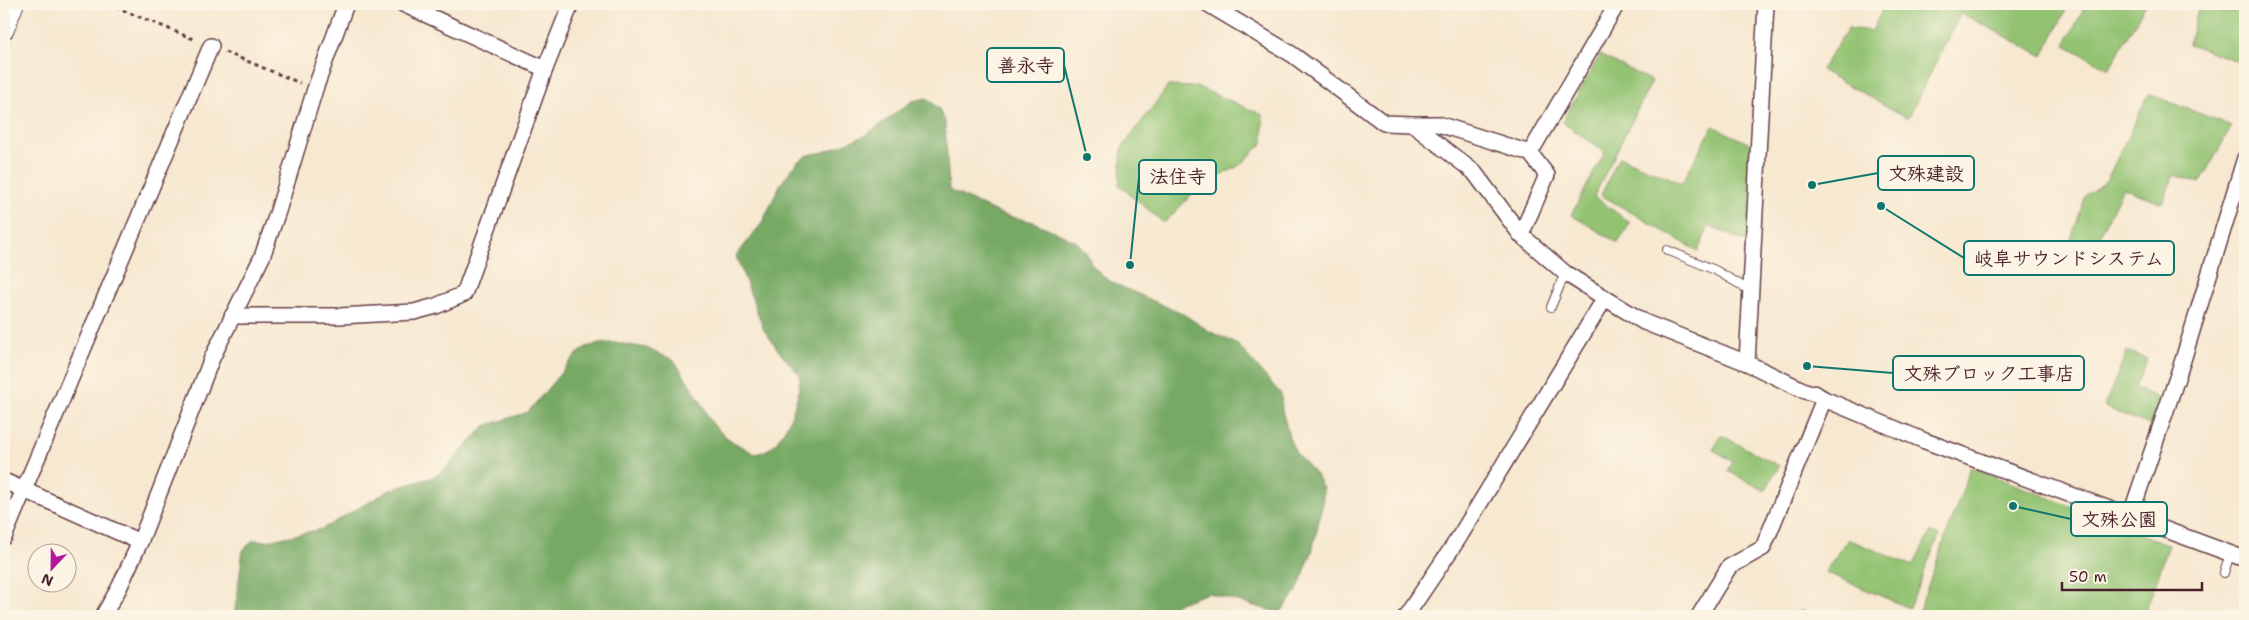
<svg xmlns="http://www.w3.org/2000/svg" width="2249" height="620" viewBox="0 0 2249 620" font-family="'Shantell Sans','Klee One',sans-serif">
	<style>
		.green { fill: #93c372; stroke: #6e714e }
		.forest { fill: #76a964; stroke: #606448 }
		.lines { fill: none; stroke-linecap: round; stroke-linejoin: round }
		.service-casing { stroke: #643d44; stroke-width: 10 }
		.minor-casing { stroke: #643d44; stroke-width: 18 }
		.tertiary-casing { stroke: #643d44; stroke-width: 21 }
		.path { stroke: #643d44; stroke-width: 3; stroke-dasharray: 4 4; stroke-linecap: butt }
		.service { stroke: #fff; stroke-width: 8 }
		.minor { stroke: #fff; stroke-width: 15 }
		.tertiary { stroke: #fff; stroke-width: 19 }
		.leader { fill: none; stroke: #0f766e; stroke-width: 2 }
		.callout-dot { fill: #0f766e; stroke: #fcf5e5; stroke-width: 2 }
		.callout { fill: #fcf5e5; stroke: #0f766e; stroke-width: 2 }
		.callout-label { font-size: 19px; text-anchor: middle; font-weight: bold; fill: #4a1f2b }
	</style>
	<rect width="100%" height="100%" fill="#fcf5e5"/>
	<filter id="ink" filterUnits="userSpaceOnUse"><feTurbulence type="fractalNoise" baseFrequency=".02" numOctaves="2"/><feDisplacementMap in="SourceGraphic" scale="10" xChannelSelector="R" yChannelSelector="G"/><feConvolveMatrix kernelMatrix="1 2 1 2 8 2 1 2 1" color-interpolation-filters="sRGB"/></filter>
	<filter id="wash" filterUnits="userSpaceOnUse"><feTurbulence type="fractalNoise" baseFrequency=".0096" numOctaves="4" result="noise"/><feDisplacementMap in="SourceGraphic" scale="20" xChannelSelector="R" yChannelSelector="G"/><feGaussianBlur stdDeviation="1.12" result="paint"/><feColorMatrix in="noise" values="0 0 0 0 0 0 0 0 0 0 0 0 0 0 0 0 0 1.4 0 .05"/><feComposite in="paint" operator="in"/></filter>
	<g filter="url(#wash)">
		<rect width="100%" height="100%" fill="#f7e8d0"/>
		<g class="green">
			<polygon points="1885,4 2069,4 2043,56 1961,13 1908,118 1821,70 1848,28 1872,31"/>
			<polygon points="2086,4 2146,4 2109,69 2065,45"/>
			<polygon points="2199,5 2245,14 2245,64 2189,44"/>
			<polygon points="1600,55 1652,81 1594,196 1630,223 1618,243 1571,215 1605,152 1562,122"/>
			<polygon points="1168,86 1198,87 1263,115 1263,143 1240,165 1198,188 1164,223 1119,185 1122,148"/>
			<polygon points="2149,94 2232,126 2200,183 2174,175 2162,203 2123,188 2093,250 2070,242 2086,195 2106,181"/>
			<polygon points="1713,126 1754,146 1748,243 1709,226 1698,251 1601,195 1619,157 1682,183"/>
			<polygon points="2127,351 2147,359 2135,388 2163,400 2152,426 2104,407"/>
			<polygon points="1721,435 1779,466 1765,491 1728,471 1733,461 1713,450"/>
			<polygon points="1971,467 2169,545 2144,616 1917,616"/>
			<polygon points="1931,531 1939,536 1909,608 1825,572 1848,539 1913,566"/>
		</g>
		<g class="forest">
			<path d="M 927,98 L 939,109 L 945,122 L 949,190 L 1003,215 L 1034,222 L 1077,242 L 1086,252 L 1092,265 L 1102,275 L 1113,283 L 1183,314 L 1209,331 L 1237,344 L 1281,394 L 1282,410 L 1290,440 L 1296,453 L 1316,475 L 1323,488 L 1323,502 L 1312,552 L 1297,591 L 1280,613 L 1208,593 L 1174,605 L 1166,616 L 234,616 L 243,550 L 253,540 L 267,541 L 322,529 L 390,490 L 433,477 L 445,469 L 485,426 L 528,412 L 575,356 L 586,347 L 603,343 L 618,343 L 646,348 L 674,360 L 703,405 L 709,419 L 718,430 L 730,440 L 755,454 C 759,453 766,451 770,448 C 788,433 800,398 800,375 L 781,354 L 764,330 L 736,256 L 762,223 L 780,185 L 796,163 L 808,155 L 824,152 L 866,135 L 912,101 Z"/>
			<polygon points="1802,610 1816,616 1783,616"/>
		</g>
	</g>
	<g filter="url(#ink)">
		<g class="lines">
			<g class="service-casing">
				<g id="service">
					<polyline points="1667,250 1715,270 1751,291"/>
					<polyline points="1551,307 1565,273"/>
					<polyline points="2224,573 2230,554"/>
				</g>
			</g>
			<g class="minor-casing">
				<g id="minor">
					<polyline points="403,4 545,69"/>
					<polyline points="1208,4 1293,55 1384,123 1412,124 1474,172 1521,235 1565,273 1605,298 1644,322 1747,363 1805,391 1816,394 1824,399 1925,441 2245,559"/>
					<polyline points="1412,124 1438,124 1530,153 1617,4"/>
					<polyline points="1521,235 1547,175 1530,153"/>
					<polyline points="232,316 339,316 414,312 436,306 464,294 545,69 571,4"/>
					<polyline points="1747,363 1766,4"/>
					<polyline points="4,481 140,542"/>
					<polyline points="2130,517 2183,360 2245,158"/>
					<polyline points="4,537 211,46"/>
					<polyline points="103,616 119,588 140,542 212,358 262,257 278,211 315,89 346,4"/>
					<polyline points="1406,616 1458,539 1605,298"/>
					<polyline points="1699,616 1729,567 1763,548 1824,399"/>
				</g>
			</g>
			<g class="tertiary-casing">
				<polyline id="tertiary" points="4,30 14,4"/>
			</g>
			<g class="path">
				<polyline points="108,4 196,40"/>
				<polyline points="225,52 300,83"/>
			</g>
			<use href="#service" class="service"/>
			<use href="#minor" class="minor"/>
			<use href="#tertiary" class="tertiary"/>
		</g>
	</g>
	<path class="leader" d="M1087 157L1064 65M1812 185L1878 173M1130 265L1139 177M1881 206L1964 258M1807 366L1893 373M2013 506L2071 519"/>
	<g class="callout-dot">
		<circle cx="1087" cy="157" r="5"/>
		<circle cx="1812" cy="185" r="5"/>
		<circle cx="1130" cy="265" r="5"/>
		<circle cx="1881" cy="206" r="5"/>
		<circle cx="1807" cy="366" r="5"/>
		<circle cx="2013" cy="506" r="5"/>
	</g>
	<g class="callout">
		<rect x="987" y="48" width="77" height="34" rx="5"/>
		<rect x="1878" y="156" width="96" height="34" rx="5"/>
		<rect x="1139" y="160" width="77" height="34" rx="5"/>
		<rect x="1964" y="241" width="210" height="34" rx="5"/>
		<rect x="1893" y="356" width="191" height="34" rx="5"/>
		<rect x="2071" y="502" width="96" height="34" rx="5"/>
	</g>
	<g class="callout-label">
		<text x="1026" y="72">善永寺</text>
		<text x="1926" y="180">文殊建設</text>
		<text x="1178" y="183">法住寺</text>
		<text x="2069" y="265">岐阜サウンドシステム</text>
		<text x="1989" y="380">文殊ブロック工事店</text>
		<text x="2119" y="526">文殊公園</text>
	</g>
	<rect width="2249" height="620" fill="none" stroke="#fcf5e5" stroke-width="20"/>
	<g transform="translate(52 568) rotate(202)"><circle r="24" fill="#fcf5e5" stroke="#b59f9b"/>
	<path d="M0-4L9 19L0 12L-9 19Z" fill="#b5179e"/>
	<text y="-8" font-size="14" font-weight="bold" text-anchor="middle" fill="#4a1f2b">N</text>
	</g>
	<path d="M2062 582v8h140v-8" fill="none" stroke="#4a1f2b" stroke-width="2.5"/>
	<text x="2069" y="582" font-size="15" fill="#4a1f2b" stroke="#fcf5e5" stroke-width="4" paint-order="stroke">50 m</text>
</svg>
